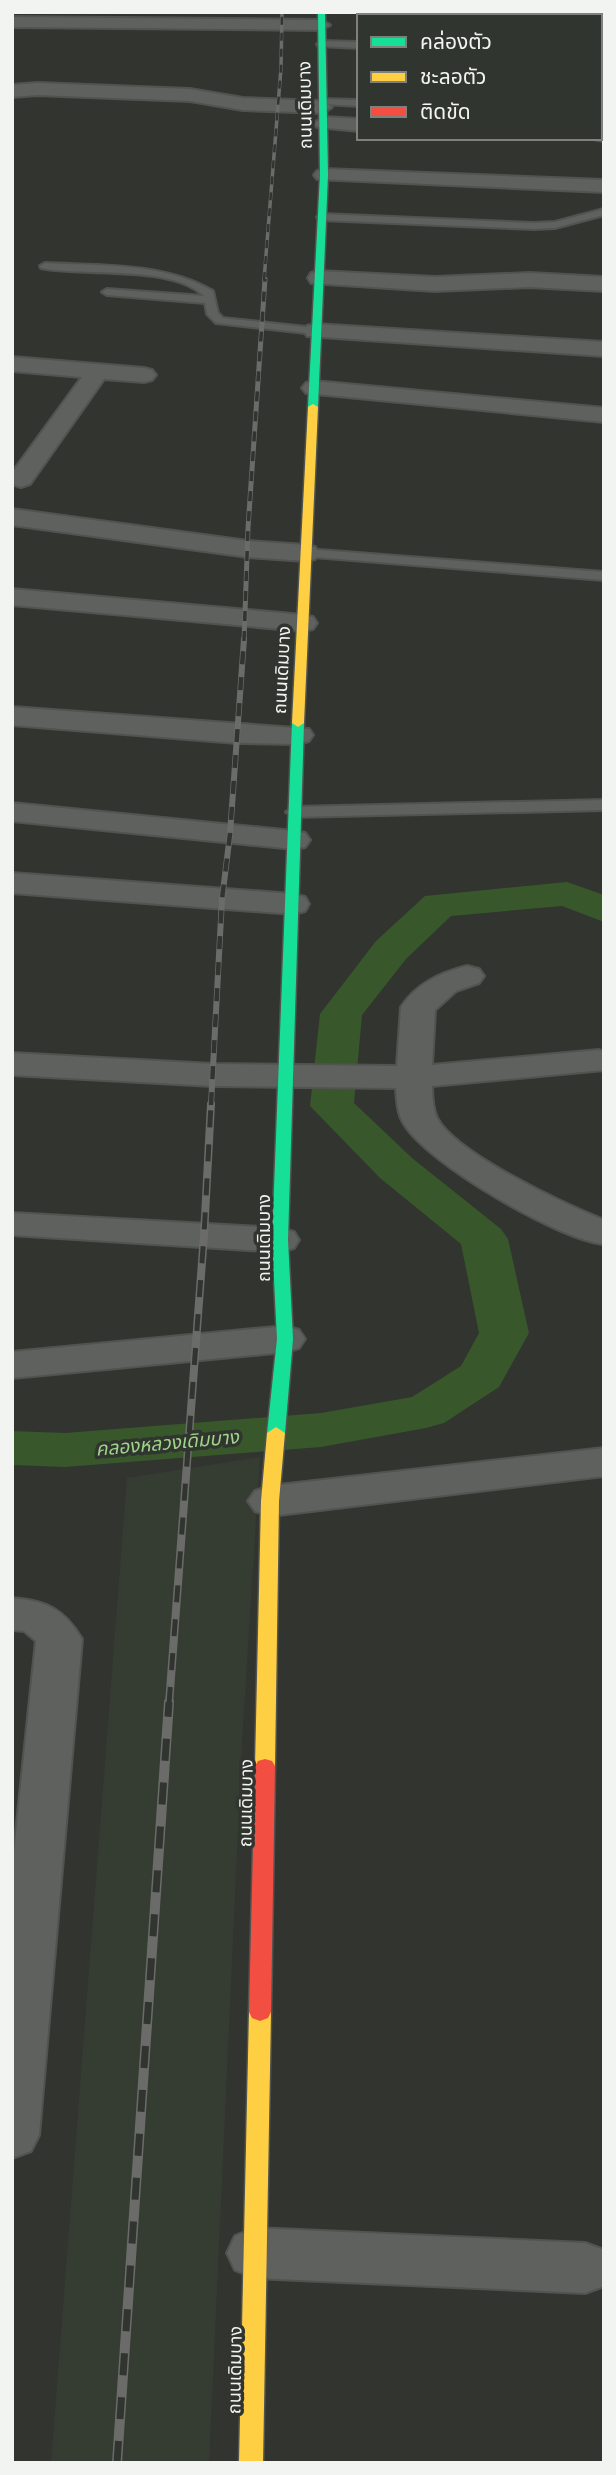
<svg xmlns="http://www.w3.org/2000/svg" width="616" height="2475" viewBox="0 0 616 2475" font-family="Commissioner,'Noto Sans Thai',sans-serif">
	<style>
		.built { fill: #353d33 }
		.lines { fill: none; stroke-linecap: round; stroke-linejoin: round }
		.canal { fill: #38572b; fill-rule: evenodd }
		.lane-casing { stroke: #515350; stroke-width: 4 }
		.street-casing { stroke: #515350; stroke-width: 4 }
		.fast-casing { stroke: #515350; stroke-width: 3 }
		.slow-casing { stroke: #515350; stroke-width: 3 }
		.jam-casing { stroke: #515350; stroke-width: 3 }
		.lane { fill: #5f615e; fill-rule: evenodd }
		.street { fill: #5f615e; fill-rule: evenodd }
		.fast { fill: #16e098; fill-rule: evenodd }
		.slow { fill: #ffcf43; fill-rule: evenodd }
		.jam { fill: #f24e42; fill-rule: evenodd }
		.rail-far4-casing { stroke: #6b6c6a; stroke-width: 3.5 }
		.rail-far3-casing { stroke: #6b6c6a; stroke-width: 5 }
		.rail-far2-casing { stroke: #6b6c6a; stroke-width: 6 }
		.rail-far1-casing { stroke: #6b6c6a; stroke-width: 8 }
		.rail-casing { stroke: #6b6c6a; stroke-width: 10 }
		.rail-far4 { stroke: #31352f; stroke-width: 2.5; stroke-dasharray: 8; stroke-linecap: butt }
		.rail-far3 { stroke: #31352f; stroke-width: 3.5; stroke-dasharray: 10; stroke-linecap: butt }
		.rail-far2 { stroke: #31352f; stroke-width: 4.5; stroke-dasharray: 13; stroke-linecap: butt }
		.rail-far1 { stroke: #31352f; stroke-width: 5; stroke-dasharray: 17; stroke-linecap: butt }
		.rail { stroke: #31352f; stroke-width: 7; stroke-dasharray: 22; stroke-linecap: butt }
		.labels { text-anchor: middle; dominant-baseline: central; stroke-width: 7; stroke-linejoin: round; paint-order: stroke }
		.street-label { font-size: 18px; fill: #f1f4f0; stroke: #31352f }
		.water-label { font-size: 19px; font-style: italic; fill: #9fd489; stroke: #31352f }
	</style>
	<rect width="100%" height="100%" fill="#323430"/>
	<polygon class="built" points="260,1457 242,1742 209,2463 51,2463 127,1478"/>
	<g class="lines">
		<polygon class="canal" points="567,882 604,895 604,922 562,906 451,916 406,959 362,1015 354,1103 412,1158 501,1229 508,1239 529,1333 499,1387 444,1423 426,1428 321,1447 65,1467 12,1465 12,1431 65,1433 321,1413 412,1397 461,1366 479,1333 461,1244 380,1178 310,1106 320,1014 376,941 425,896"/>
		<g class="lane-casing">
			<g id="lane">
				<polygon points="321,41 359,42 359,48 318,46 317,44"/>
				<polygon points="320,99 359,100 359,106 323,104 320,103"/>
				<polygon points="604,209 604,215 555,228 534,229 322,220 317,217 322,214 534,223 555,222"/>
				<path d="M 45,263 C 101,266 163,262 213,291 L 218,313 L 223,318 L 315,328 L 321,331 L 315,334 L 216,323 L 207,314 L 205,303 L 107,295 L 102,292 L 107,289 L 204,296 C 171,264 85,277 41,268 L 40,266 Z"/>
				<polygon points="306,549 604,572 604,580 301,556 299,553"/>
				<polygon points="604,800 604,810 294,817 286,812 294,807"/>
			</g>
		</g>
		<g class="street-casing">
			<g id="street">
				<polygon points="12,17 321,20 330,25 321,30 12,27"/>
				<polygon points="37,83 190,89 243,98 323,101 332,107 323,113 243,110 190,101 37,95 12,97 12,85"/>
				<polygon points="324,117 359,119 359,131 317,127 314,123"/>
				<polygon points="600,129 604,129 604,141 593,139 600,138"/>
				<polygon points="324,169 604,180 604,192 317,179 314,175 317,171"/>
				<polygon points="319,271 435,277 530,273 604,277 604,291 530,287 435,291 311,283 308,278 311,273"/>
				<polygon points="315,324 604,342 604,356 307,336 304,331 307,326"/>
				<polygon points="12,357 144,368 152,370 156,375 152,380 144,382 104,379 30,484 21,487 12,484 12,473 82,377 12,371"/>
				<polygon points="314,381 604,408 604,422 306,393 302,388 306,383"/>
				<polygon points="12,509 248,541 306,545 315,547 319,553 315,559 306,561 248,557 12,525"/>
				<polygon points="12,589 303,615 313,617 317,623 313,629 303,631 12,605"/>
				<polygon points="12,707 309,729 313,735 309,741 298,744 237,743 12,725"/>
				<polygon points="12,803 294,831 305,833 310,840 305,847 294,849 12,821"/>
				<polygon points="12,873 293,894 305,897 309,904 305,911 293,914 12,893"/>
				<path d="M 467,966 L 479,969 L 484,976 L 479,983 L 456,991 L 435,1010 L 432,1065 L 599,1050 L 604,1052 L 604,1070 L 432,1086 C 432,1096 433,1109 437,1118 C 456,1154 566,1205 604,1220 L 604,1244 C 559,1240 427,1163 404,1124 C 397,1113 397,1100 396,1088 L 213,1086 L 12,1075 L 12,1053 L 213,1064 L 397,1066 L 401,1007 C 417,983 440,973 467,966 Z"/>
				<polygon points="12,1213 280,1228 294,1232 299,1240 294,1248 280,1252 12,1235"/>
				<polygon points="285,1326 299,1330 305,1339 299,1348 285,1352 12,1378 12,1352"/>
				<polygon points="604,1448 604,1476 270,1516 255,1511 248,1501 255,1491 270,1486"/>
				<path d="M 12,1598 C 47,1601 64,1609 82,1639 L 39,2135 L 31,2151 L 12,2158 L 12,1871 L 36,1641 L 24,1631 L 12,1630 Z"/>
				<polygon points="255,2228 585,2243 604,2250 604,2286 585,2293 255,2278 235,2270 227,2253 235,2236"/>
			</g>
		</g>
		<g class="fast-casing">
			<g id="fast">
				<polygon points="318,12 325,12 328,175 318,407 313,410 308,407 320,175"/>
				<polygon points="298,719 304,723 288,1240 293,1339 285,1433 276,1439 267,1433 277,1339 272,1240 292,723"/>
			</g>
		</g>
		<g class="slow-casing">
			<g id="slow">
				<polygon points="313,404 318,407 304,723 298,727 292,723 308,407"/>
				<polygon points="276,1427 285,1433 279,1501 275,1766 272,1771 265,1773 258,1771 255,1766 261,1501 267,1433"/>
				<polygon points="260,2003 268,2006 271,2012 263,2463 239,2463 249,2012 252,2006"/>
			</g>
		</g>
		<g class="jam-casing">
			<polygon id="jam" points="265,1759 272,1761 275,1766 271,2012 268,2018 260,2021 252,2018 249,2012 255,1766 258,1761"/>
		</g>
		<use href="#lane" class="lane"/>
		<use href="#street" class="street"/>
		<use href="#fast" class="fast"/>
		<use href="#slow" class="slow"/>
		<use href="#jam" class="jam"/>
		<g class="rail-far4-casing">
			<polyline id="rail-far4" points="264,280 281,68 282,12"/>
		</g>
		<g class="rail-far3-casing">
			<polyline id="rail-far3" points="244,641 248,528 265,279"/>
		</g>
		<g class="rail-far2-casing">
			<polyline id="rail-far2" points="211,1105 222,899 230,834 244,639"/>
		</g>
		<g class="rail-far1-casing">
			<polyline id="rail-far1" points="169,1704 204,1235 211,1104"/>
		</g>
		<g class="rail-casing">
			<polyline id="rail" points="117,2463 169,1702"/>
		</g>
		<use href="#rail-far4" class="rail-far4"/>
		<use href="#rail-far3" class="rail-far3"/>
		<use href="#rail-far2" class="rail-far2"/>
		<use href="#rail-far1" class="rail-far1"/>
		<use href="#rail" class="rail"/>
	</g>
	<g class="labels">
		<g class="street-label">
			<text transform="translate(304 105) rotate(-91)">ถนนเดิมบาง</text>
			<text transform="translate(281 670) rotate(-87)">ถนนเดิมบาง</text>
			<text transform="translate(263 1238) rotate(-90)">ถนนเดิมบาง</text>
			<text transform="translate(245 1803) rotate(-89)">ถนนเดิมบาง</text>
			<text transform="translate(234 2370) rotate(-89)">ถนนเดิมบาง</text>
		</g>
		<g class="water-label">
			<text transform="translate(167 1442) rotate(-5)">คลองหลวงเดิมบาง</text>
		</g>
	</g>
	<rect width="616" height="2475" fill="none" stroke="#f1f4f0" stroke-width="28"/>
	<rect x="357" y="14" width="245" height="126" fill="#31352f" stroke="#7e817c" stroke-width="2"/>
	<rect x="371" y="37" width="35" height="10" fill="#16e098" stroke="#7e817c" stroke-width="2"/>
	<text x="420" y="49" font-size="21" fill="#f1f4f0">คล่องตัว</text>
	<rect x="371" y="72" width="35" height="10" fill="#ffcf43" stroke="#7e817c" stroke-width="2"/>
	<text x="420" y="84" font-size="21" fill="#f1f4f0">ชะลอตัว</text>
	<rect x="371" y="107" width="35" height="10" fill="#f24e42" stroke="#7e817c" stroke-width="2"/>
	<text x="420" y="119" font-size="21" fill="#f1f4f0">ติดขัด</text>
</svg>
